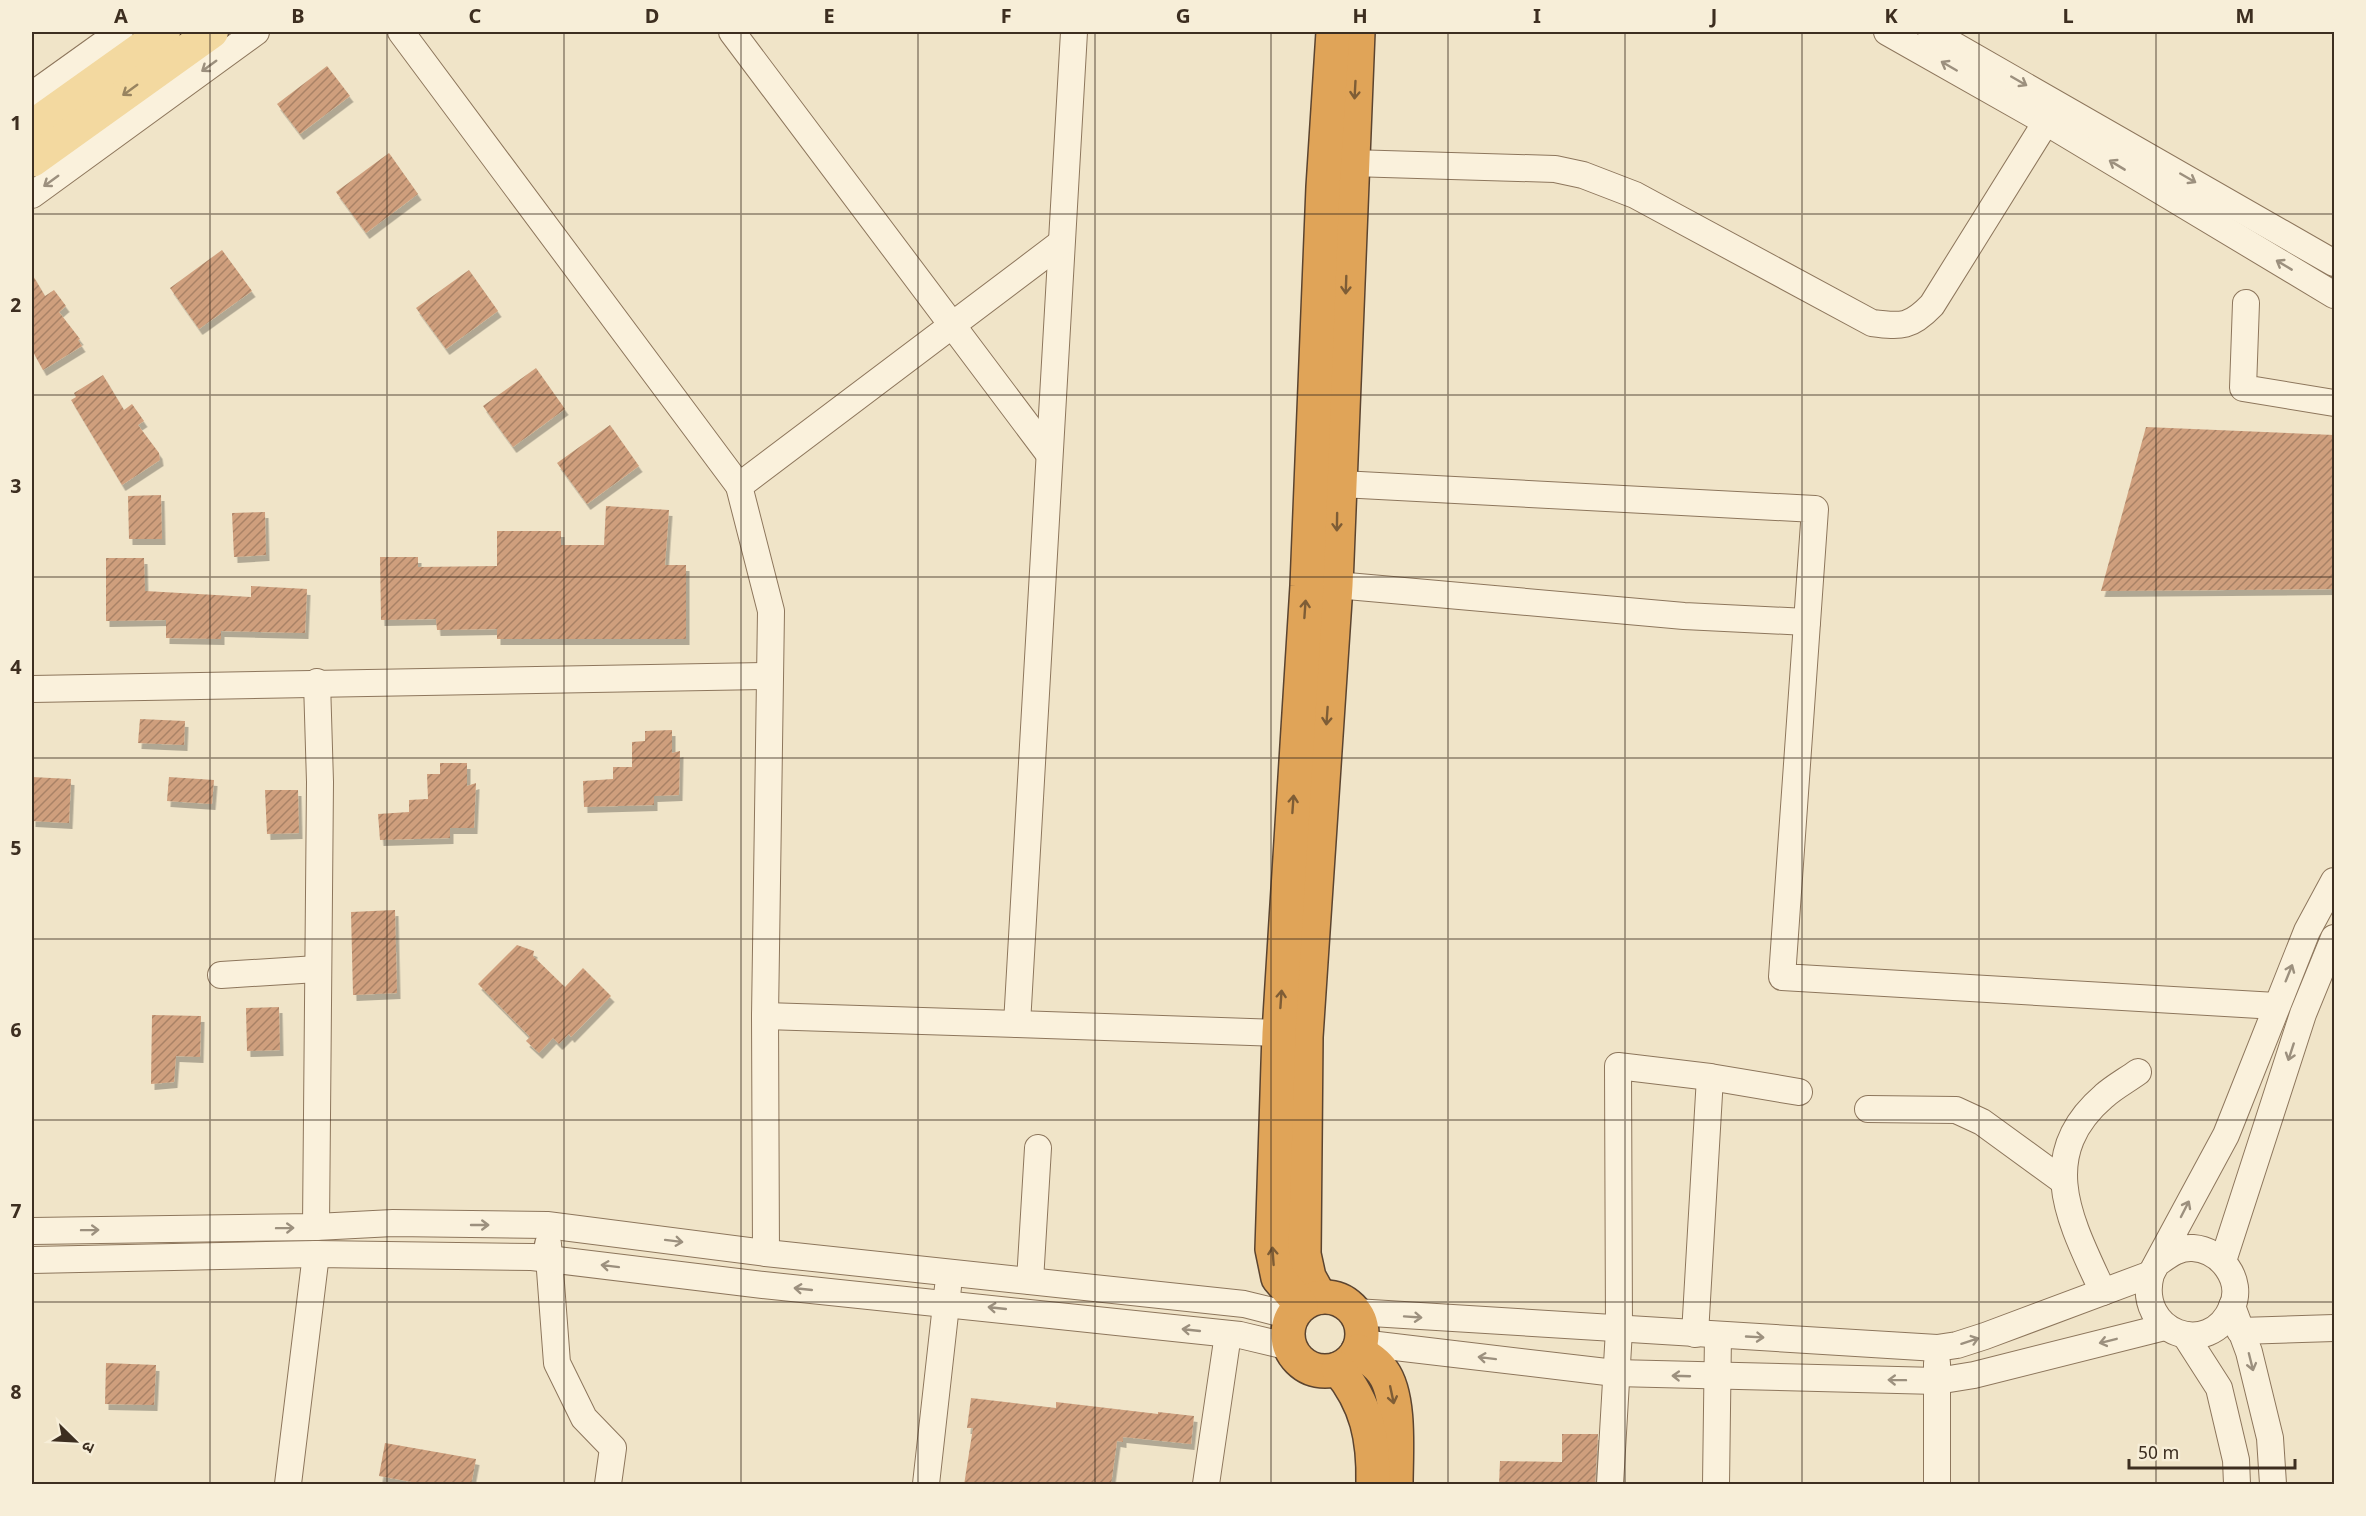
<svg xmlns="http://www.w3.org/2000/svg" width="2366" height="1516" viewBox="0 0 2366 1516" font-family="Georgia,'Noto Sans Devanagari',serif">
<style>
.building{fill:url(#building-hatch);filter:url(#shadow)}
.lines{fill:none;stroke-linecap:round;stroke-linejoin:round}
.minor-casing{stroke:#8d765c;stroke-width:28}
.major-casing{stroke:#5b4430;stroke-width:34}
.highway-casing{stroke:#5b4430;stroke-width:36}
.minor{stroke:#faf1dc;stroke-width:26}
.major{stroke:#f3d9a0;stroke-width:32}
.highway{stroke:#e0a458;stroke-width:33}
.oneway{stroke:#9c907e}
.oneway2{stroke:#988460}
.oneway3{stroke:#7e5d36}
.grid{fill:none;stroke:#3d2e20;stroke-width:1.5;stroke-opacity:0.55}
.neatline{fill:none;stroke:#3d2e20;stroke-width:2}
.grid-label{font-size:20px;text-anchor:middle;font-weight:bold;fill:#3d2e20}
</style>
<defs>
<pattern id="building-hatch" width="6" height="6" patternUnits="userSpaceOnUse" patternTransform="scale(1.5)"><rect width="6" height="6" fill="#cf9f7d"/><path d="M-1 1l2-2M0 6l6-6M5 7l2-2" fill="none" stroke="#a98266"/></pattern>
<filter id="shadow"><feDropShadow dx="3.5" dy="6" stdDeviation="0" flood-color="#0004"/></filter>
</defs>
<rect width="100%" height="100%" fill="#f0e4c8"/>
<g class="building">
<path d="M327 66 350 96 300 134 277 104Z"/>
<path d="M389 153 418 194 366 233 336 192Z"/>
<path d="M222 250 252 291 199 329 170 288Z"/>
<path d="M469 270 498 311 446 349 416 308Z"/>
<path d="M32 274 45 296 54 290 66 306 59 312 80 339 78 340 82 346 43 370 32 350Z"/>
<path d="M536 368 565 409 513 447 483 406Z"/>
<path d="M103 375 124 410 132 404 144 421 138 425 159 453 160 460 122 485 71 400 76 397 74 393Z"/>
<path d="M610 425 639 466 587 504 557 463Z"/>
<path d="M2146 427 2334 435V589L2101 591Z"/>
<path d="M161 495 162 539H129L128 496Z"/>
<path d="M606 506 669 510 665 565H686V639H497V629L437 630 436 619 381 620 380 557H418V567L497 566V531H561V545H604Z"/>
<path d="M265 512 266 555 234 557 232 513Z"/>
<path d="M106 558H144L145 591 251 597V586L307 589 305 633 221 631V639L166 638V620L106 621Z"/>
<path d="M140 719 185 721 184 745 138 743Z"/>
<path d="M672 730V753L680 751 679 795 654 796V805L584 807 583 781 613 779V767H632V742L645 741V731Z"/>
<path d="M440 763H467V786L476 783 474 828H450V838L380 840 378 814 409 812V800L428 799 427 774H440Z"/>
<path d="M32 777 71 779 69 823 32 821Z"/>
<path d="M169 777 214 780 212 804 167 801Z"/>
<path d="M265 790H298L299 833 267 834Z"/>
<path d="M395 910 397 993 353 995 351 912Z"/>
<path d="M517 945 534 951 533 956 565 987 583 968 611 996 571 1037 569 1034 559 1044 553 1038 539 1053 526 1041 530 1037 478 984Z"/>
<path d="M279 1007 280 1050 247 1051 246 1008Z"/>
<path d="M152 1015 201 1016 200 1057 176 1056 174 1082 151 1084Z"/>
<path d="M106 1363 156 1365 154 1405 105 1404Z"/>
<path d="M971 1398 1056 1408V1402L1158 1414V1412L1194 1416 1191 1444 1123 1437V1442L1117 1441 1111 1485H964L973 1428H967Z"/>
<path d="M1562 1434H1598L1595 1485H1499L1500 1461 1562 1462Z"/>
<path d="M385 1443 476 1459 471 1485H428L379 1476Z"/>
</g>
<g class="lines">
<g class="minor-casing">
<g id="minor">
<path d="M401 32 739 486"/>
<path d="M732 32 1049 454"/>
<path d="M1074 32 1017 1024 1279 1033"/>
<path d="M1887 32 2046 122 2334 295"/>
<path d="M1931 32 2334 263"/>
<path d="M32 95 120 32"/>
<path d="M1351 163 1555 169 1583 175 1635 195 1872 323C1902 327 1911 327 1932 305L2046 122"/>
<path d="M32 195 256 32"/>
<path d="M2246 303 2243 388 2334 403"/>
<path d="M1322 483 1815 509 1782 977 2276 1006"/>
<path d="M1336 585 1684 616 1807 622"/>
<path d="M32 689 770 676"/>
<path d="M221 975 317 969"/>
<path d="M765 1016 1017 1024"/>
<path d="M1868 1109 1956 1110 1982 1122 2063 1181"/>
<path d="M316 1227 320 782 317 682"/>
<path d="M32 1231 316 1227 393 1223 547 1225 766 1253 1244 1304 1292 1316"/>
<path d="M548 1244 557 1363 584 1418 613 1448 608 1484"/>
<path d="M766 1253 765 1016 771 611 739 486 1061 243"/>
<path d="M32 1260 316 1254 532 1257 763 1285 1240 1335 1290 1347"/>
<path d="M2223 1261 2303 1014 2334 938"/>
<path d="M2159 1262C2170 1254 2180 1247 2193 1248 2221 1250 2244 1280 2232 1307 2210 1360 2135 1333 2151 1274L2226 1135 2307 931 2334 881"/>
<path d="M1030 1281 1038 1148"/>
<path d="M2103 1292C2072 1224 2033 1157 2104 1096 2114 1087 2127 1080 2138 1072"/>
<path d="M2232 1306 2249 1352 2270 1438 2273 1484"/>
<path d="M1355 1312 1937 1348 1957 1345 1985 1336 2151 1274"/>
<path d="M2240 1331 2334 1328"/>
<path d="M1695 1334 1710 1077"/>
<path d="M2185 1335 2219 1388 2236 1460 2237 1484"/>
<path d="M1361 1343 1615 1373 1937 1381 1974 1375 2165 1327"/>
<path d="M288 1484 316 1254"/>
<path d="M926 1484 948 1287"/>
<path d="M1206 1484 1228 1334"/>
<path d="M1610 1484 1619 1330 1618 1066 1710 1077 1799 1092"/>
<path d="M1716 1484 1718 1335"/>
<path d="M1937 1484V1363"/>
</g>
</g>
<g class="major-casing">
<g id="major">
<path d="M32 126 164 32"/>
<path d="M32 161 212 32"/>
</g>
</g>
<g class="highway-casing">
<g id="highway">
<path d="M1320 1297 1309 1277 1304 1254 1306 1037 1336 585 1358 32"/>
<circle cx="1325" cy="1334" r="37"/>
<path d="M1301 1305 1278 1278 1272 1249 1279 1033 1307 586 1323 187 1333 32"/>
<path d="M1358 1351C1367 1357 1377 1363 1383 1372 1401 1397 1396 1454 1396 1484"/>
<path d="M1338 1369C1367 1404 1374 1439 1373 1484"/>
</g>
</g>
<use href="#minor" class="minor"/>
<use href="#major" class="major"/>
<use href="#highway" class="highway"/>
</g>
<defs><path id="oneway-shaft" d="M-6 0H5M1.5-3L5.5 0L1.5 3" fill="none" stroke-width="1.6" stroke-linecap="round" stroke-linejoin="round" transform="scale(1.5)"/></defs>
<g class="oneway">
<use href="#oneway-shaft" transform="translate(209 66) rotate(144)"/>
<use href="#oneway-shaft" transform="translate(1949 66) rotate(-150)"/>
<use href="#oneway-shaft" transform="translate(2019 81) rotate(30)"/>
<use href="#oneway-shaft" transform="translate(2117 165) rotate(-149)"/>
<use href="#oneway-shaft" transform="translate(2188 178) rotate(30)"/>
<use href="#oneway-shaft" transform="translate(51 181) rotate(144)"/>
<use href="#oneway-shaft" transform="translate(2284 265) rotate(-149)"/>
<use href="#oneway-shaft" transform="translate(2289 973) rotate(-68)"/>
<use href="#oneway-shaft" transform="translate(2291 1052) rotate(108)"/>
<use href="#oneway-shaft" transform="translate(2185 1209) rotate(-63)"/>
<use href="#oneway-shaft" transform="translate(480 1225)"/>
<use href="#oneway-shaft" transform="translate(285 1228) rotate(-1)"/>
<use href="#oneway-shaft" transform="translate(90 1230) rotate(-1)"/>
<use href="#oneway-shaft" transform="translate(674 1241) rotate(7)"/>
<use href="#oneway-shaft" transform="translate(610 1266) rotate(-173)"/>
<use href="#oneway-shaft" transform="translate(803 1289) rotate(-174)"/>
<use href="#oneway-shaft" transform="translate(997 1308) rotate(-174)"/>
<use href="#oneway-shaft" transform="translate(1413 1317) rotate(4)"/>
<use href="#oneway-shaft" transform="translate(1191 1330) rotate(-174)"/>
<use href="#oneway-shaft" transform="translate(1755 1337) rotate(3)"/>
<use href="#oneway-shaft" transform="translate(1970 1341) rotate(-18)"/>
<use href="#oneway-shaft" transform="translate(2108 1341) rotate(166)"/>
<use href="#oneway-shaft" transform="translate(1487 1358) rotate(-173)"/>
<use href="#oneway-shaft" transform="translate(2251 1362) rotate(76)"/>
<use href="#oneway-shaft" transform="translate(1681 1376) rotate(-178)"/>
<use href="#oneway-shaft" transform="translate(1897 1380) rotate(-179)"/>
</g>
<use class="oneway2" href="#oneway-shaft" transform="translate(130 90) rotate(144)"/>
<g class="oneway3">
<use href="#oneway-shaft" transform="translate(1355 90) rotate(93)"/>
<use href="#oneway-shaft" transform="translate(1346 285) rotate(92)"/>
<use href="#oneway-shaft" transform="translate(1337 522) rotate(91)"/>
<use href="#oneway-shaft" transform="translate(1305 609) rotate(-86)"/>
<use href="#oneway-shaft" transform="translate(1327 716) rotate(94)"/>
<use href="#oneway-shaft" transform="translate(1293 804) rotate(-86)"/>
<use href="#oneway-shaft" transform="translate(1281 999) rotate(-86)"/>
<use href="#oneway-shaft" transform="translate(1273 1256) rotate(-94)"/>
<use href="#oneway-shaft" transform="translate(1392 1395) rotate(78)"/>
</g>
<path class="grid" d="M210 32V1484M387 32V1484M564 32V1484M741 32V1484M918 32V1484M1095 32V1484M1271 32V1484M1448 32V1484M1625 32V1484M1802 32V1484M1979 32V1484M2156 32V1484M32 214H2334M32 395H2334M32 577H2334M32 758H2334M32 939H2334M32 1120H2334M32 1302H2334"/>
<rect width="2366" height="1516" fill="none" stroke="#f7eed8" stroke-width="66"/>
<g transform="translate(75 1441) rotate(114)" stroke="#f7eed8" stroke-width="4.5" paint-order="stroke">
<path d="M0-4.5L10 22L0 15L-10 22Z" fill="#3d2e20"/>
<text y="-9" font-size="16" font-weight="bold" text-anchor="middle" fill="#3d2e20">उ</text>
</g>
<path d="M2129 1459v9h166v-9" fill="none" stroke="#3d2e20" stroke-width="3"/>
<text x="2138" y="1459" font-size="18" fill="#3d2e20" stroke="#f7eed8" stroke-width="4.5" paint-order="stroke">50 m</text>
<rect x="33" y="33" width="2300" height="1450" class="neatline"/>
<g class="grid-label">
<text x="121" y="23">A</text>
<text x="298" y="23">B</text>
<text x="475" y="23">C</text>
<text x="652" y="23">D</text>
<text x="829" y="23">E</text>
<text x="1006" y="23">F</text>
<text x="1183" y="23">G</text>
<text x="1360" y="23">H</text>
<text x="1537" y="23">I</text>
<text x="1714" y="23">J</text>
<text x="1891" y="23">K</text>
<text x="2068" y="23">L</text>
<text x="2245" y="23">M</text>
<text x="16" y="130">1</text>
<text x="16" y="312">2</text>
<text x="16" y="493">3</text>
<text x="16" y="674">4</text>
<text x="16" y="855">5</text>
<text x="16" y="1037">6</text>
<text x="16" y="1218">7</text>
<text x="16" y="1399">8</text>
</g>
</svg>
